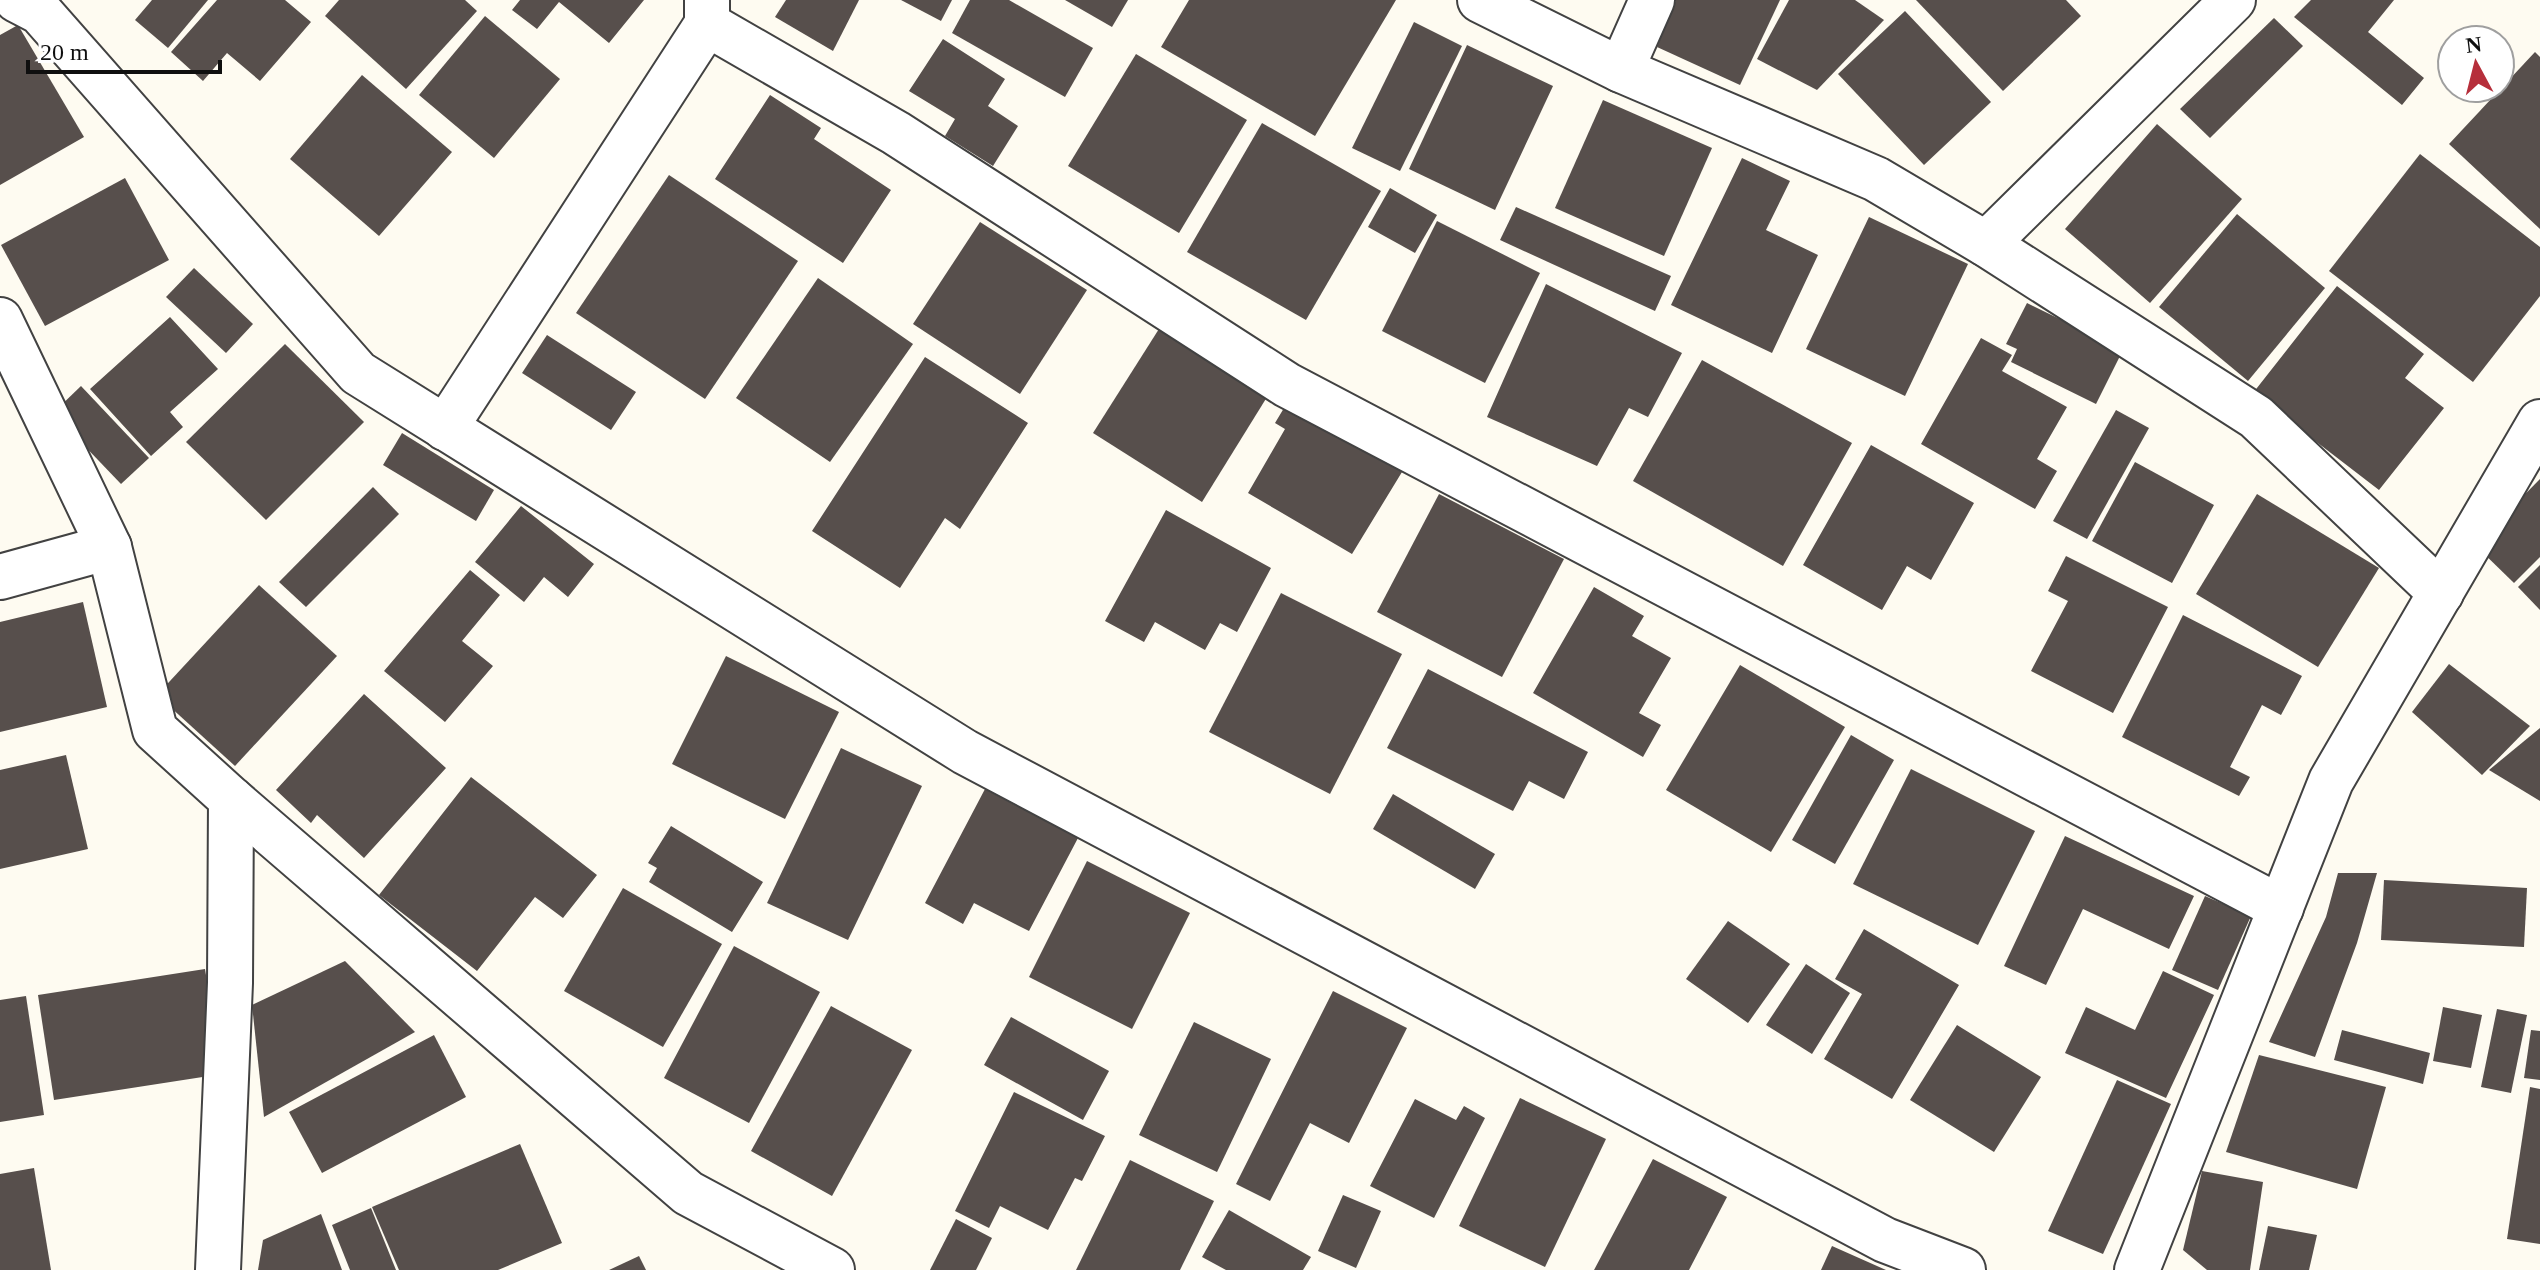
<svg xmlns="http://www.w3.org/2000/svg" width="2540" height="1270" viewBox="0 0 2540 1270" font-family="'Times New Roman',serif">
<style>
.building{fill:#574f4c}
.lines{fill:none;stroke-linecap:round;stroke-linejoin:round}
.street-casing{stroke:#424242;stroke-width:48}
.street{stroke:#fff;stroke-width:44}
</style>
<rect width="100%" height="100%" fill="#fefbf1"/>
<g class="building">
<path d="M152 0H208L168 48 135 20Z"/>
<path d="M217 0H285L311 22 260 81 227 53 203 81 171 52Z"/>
<path d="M339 0H465L477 11 406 89 325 16Z"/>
<path d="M520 0H644L609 43 559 2 537 29 512 10Z"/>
<path d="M786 0H859L833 51 775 17Z"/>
<path d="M901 0H952L941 21Z"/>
<path d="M970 0H1009L1093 48 1065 97 952 33Z"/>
<path d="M1065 0H1128L1112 27Z"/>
<path d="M1189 0H1396L1315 136 1161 47Z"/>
<path d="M1676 0H1780L1740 85 1657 47Z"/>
<path d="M1789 0H1855L1884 20 1817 90 1757 59Z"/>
<path d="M1916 0H2066L2081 16 2003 91Z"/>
<path d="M2311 0H2394L2368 32 2424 78 2402 105 2294 17Z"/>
<path d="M1905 11 1991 102 1924 165 1838 74Z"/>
<path d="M485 16 560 79 494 158 419 95Z"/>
<path d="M2274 18 2303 46 2210 138 2180 109Z"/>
<path d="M1414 22 1462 46 1400 171 1352 148Z"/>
<path d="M18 25 84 137 0 185V35Z"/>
<path d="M943 39 1005 79 988 106 1018 126 993 166 945 136 955 119 909 91Z"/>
<path d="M1467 45 1553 86 1495 210 1409 169Z"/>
<path d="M2535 52 2540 57V229L2449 144Z"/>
<path d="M1136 54 1247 120 1179 233 1068 166Z"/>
<path d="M362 75 452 152 379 236 290 159Z"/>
<path d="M770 95 821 128 814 139 891 190 843 263 715 179Z"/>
<path d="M1603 100 1712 148 1664 256 1555 208Z"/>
<path d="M1262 123 1381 191 1306 320 1187 252Z"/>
<path d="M2157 124 2242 199 2150 303 2065 229Z"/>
<path d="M2420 154 2540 247V296L2473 382 2329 271Z"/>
<path d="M1742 158 1790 181 1766 230 1818 255 1772 353 1671 305Z"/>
<path d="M669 175 798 261 705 399 576 313Z"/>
<path d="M125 178 169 260 45 326 1 245Z"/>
<path d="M1390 188 1437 215 1415 253 1368 227Z"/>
<path d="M1516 207 1671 276 1655 311 1500 240Z"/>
<path d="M2237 214 2325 288 2248 381 2159 307Z"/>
<path d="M1869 217 1968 264 1905 396 1806 349Z"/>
<path d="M1437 221 1540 273 1485 383 1382 331Z"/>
<path d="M980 222 1087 290 1020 394 913 324Z"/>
<path d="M194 268 253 324 226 353 166 297Z"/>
<path d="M818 278 913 344 830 462 736 398Z"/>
<path d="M1546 284 1682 353 1648 417 1629 408 1597 466 1487 417Z"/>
<path d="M2337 286 2424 354 2405 378 2444 408 2379 490 2253 393Z"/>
<path d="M2027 303 2123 350 2096 404 2011 362 2017 349 2006 344Z"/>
<path d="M170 317 218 369 170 412 183 427 151 456 90 389Z"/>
<path d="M1164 321 1272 389 1202 502 1093 433Z"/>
<path d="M547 335 636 392 611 430 522 373Z"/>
<path d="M1981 338 2012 355 2002 371 2067 407 2037 459 2057 471 2035 509 1921 444Z"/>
<path d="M285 344 364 422 266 520 186 442Z"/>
<path d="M925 357 1028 423 960 529 945 518 900 588 812 531Z"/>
<path d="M1702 360 1852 443 1783 566 1633 481Z"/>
<path d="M81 386 149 458 121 484 53 413Z"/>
<path d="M1287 403 1402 472 1352 554 1248 493 1285 429 1275 423Z"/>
<path d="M2116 410 2149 428 2087 539 2053 521Z"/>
<path d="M402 433 494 490 476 521 383 465Z"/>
<path d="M1871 445 1974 503 1931 580 1907 566 1882 610 1803 565Z"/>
<path d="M2135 462 2214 505 2172 583 2092 541Z"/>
<path d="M2540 479V557L2514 583 2475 545Z"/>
<path d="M373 487 399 514 306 607 279 582Z"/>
<path d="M1439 494 1564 559 1502 677 1377 612Z"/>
<path d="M2257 494 2379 568 2318 667 2196 594Z"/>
<path d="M521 506 594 564 568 597 544 577 524 602 475 562Z"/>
<path d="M1166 510 1271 568 1237 632 1220 623 1205 650 1155 622 1144 642 1105 621Z"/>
<path d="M2066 556 2168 607 2113 713 2031 671 2068 601 2048 591Z"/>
<path d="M2540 565V610L2518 587Z"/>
<path d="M470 570 500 595 462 641 493 666 445 722 384 671Z"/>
<path d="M259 585 337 656 235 766 157 695Z"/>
<path d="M1594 587 1644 616 1632 636 1671 658 1639 713 1661 725 1643 757 1533 693Z"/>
<path d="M1281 593 1402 654 1330 794 1209 732Z"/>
<path d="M83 602 107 707 0 732V622Z"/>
<path d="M2183 615 2302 676 2281 715 2262 705 2230 767 2250 777 2239 796 2122 737Z"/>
<path d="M726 656 839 712 785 819 672 764Z"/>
<path d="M2449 664 2530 726 2482 775 2412 712Z"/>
<path d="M1740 665 1845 727 1771 852 1666 790Z"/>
<path d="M1428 669 1588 752 1564 799 1529 781 1513 811 1387 748Z"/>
<path d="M364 694 446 768 364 858 317 815 311 823 276 790Z"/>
<path d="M2540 728V801L2489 770Z"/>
<path d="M1851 735 1894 760 1835 864 1792 840Z"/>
<path d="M841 748 922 786 848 940 767 903Z"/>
<path d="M66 755 88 849 0 869V770Z"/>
<path d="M1911 769 2035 831 1978 945 1853 884Z"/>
<path d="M471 777 597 875 563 918 535 897 477 971 379 895Z"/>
<path d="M985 789 1078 838 1029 931 974 903 963 924 925 903Z"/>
<path d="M1393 794 1495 854 1475 889 1373 829Z"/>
<path d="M671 826 763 882 732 932 649 882 657 868 648 863Z"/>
<path d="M2065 836 2194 896 2169 949 2083 909 2046 985 2004 966Z"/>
<path d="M1087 861 1190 913 1132 1029 1029 977Z"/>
<path d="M2338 873H2377L2357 943 2315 1057 2269 1042 2326 917Z"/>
<path d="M2384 880 2527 888 2524 947 2381 940Z"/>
<path d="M623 888 722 944 663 1047 564 991Z"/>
<path d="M2205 896 2251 916 2218 990 2172 970Z"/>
<path d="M1728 921 1790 964 1748 1023 1686 979Z"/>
<path d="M1864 929 1959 985 1892 1099 1824 1059 1862 994 1835 979Z"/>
<path d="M734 946 820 992 749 1123 664 1078Z"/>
<path d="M345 961 415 1032 264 1117 252 1005Z"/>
<path d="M1806 964 1850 993 1812 1054 1766 1025Z"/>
<path d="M205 969 222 1074 54 1100 38 995Z"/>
<path d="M2163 971 2214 995 2166 1098 2065 1053 2086 1007 2135 1030Z"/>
<path d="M1333 991 1407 1028 1349 1143 1310 1123 1270 1201 1236 1184Z"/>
<path d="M26 996 44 1115 0 1122V1000Z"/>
<path d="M831 1006 912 1050 832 1196 751 1151Z"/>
<path d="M2443 1007 2482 1015 2471 1068 2433 1061Z"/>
<path d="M2497 1009 2527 1015 2511 1093 2481 1087Z"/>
<path d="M1011 1017 1109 1071 1083 1120 984 1065Z"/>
<path d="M1194 1022 1271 1059 1217 1172 1139 1135Z"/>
<path d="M1957 1025 2041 1077 1994 1152 1910 1100Z"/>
<path d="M2342 1030 2430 1053 2423 1084 2334 1060Z"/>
<path d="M2531 1030 2540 1031V1080L2524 1078Z"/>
<path d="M434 1035 466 1097 322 1173 289 1112Z"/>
<path d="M2259 1055 2386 1087 2357 1189 2226 1152Z"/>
<path d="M2117 1080 2171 1104 2103 1254 2048 1231Z"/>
<path d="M2530 1087 2540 1089V1244L2507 1239Z"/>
<path d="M1014 1092 1105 1136 1082 1181 1075 1178 1048 1230 1000 1206 989 1228 955 1211Z"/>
<path d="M1520 1098 1606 1139 1545 1267 1459 1226Z"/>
<path d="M1415 1099 1456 1120 1464 1106 1485 1118 1434 1218 1370 1186Z"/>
<path d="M520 1144 562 1243 498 1270H399L372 1207Z"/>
<path d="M1653 1159 1727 1197 1689 1270H1594Z"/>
<path d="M1130 1160 1214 1201 1180 1270H1076Z"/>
<path d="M34 1168 51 1270H0V1174Z"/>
<path d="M2202 1171 2263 1182 2250 1270H2207L2183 1250Z"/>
<path d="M1343 1195 1381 1211 1356 1268 1318 1251Z"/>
<path d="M371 1208 396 1270H350L332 1225Z"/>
<path d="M1229 1210 1311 1257 1303 1270H1226L1202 1257Z"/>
<path d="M321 1214 342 1270H258L263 1240Z"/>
<path d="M956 1219 992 1238 976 1270H930Z"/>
<path d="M2268 1226 2317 1235 2309 1270H2259Z"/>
<path d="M1832 1246 1886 1270H1821Z"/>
<path d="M639 1256 646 1270H609Z"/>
</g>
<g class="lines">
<g class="street-casing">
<g id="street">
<path d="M17 0 40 12 358 373 965 752 1885 1240 1963 1270"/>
<path d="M1480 0 1621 70 1876 179 1986 244 2256 417 2441 593"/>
<path d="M707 24 896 133 1287 385 2281 908"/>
<path d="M1621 70 1652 0"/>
<path d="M1986 244 2233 0"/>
<path d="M0 320 109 547 155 730 231 799 230 983 218 1270"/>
<path d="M445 428 707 24V0"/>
<path d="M0 577 109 547"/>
<path d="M231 799 688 1193 832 1270"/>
<path d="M2137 1270 2331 781 2540 422"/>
</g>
</g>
<use href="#street" class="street"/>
</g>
<g transform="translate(2476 64) rotate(353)"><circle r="38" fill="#ffffff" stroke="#9f9f9f" stroke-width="2"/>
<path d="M0-6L14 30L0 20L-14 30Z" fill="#b62f3b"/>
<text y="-12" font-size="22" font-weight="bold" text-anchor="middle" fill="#0f0f0f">N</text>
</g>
<path d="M28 60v12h192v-12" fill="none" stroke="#0f0f0f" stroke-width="4"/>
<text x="40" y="60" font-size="24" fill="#0f0f0f" stroke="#ffffff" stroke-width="6" paint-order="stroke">20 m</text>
</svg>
